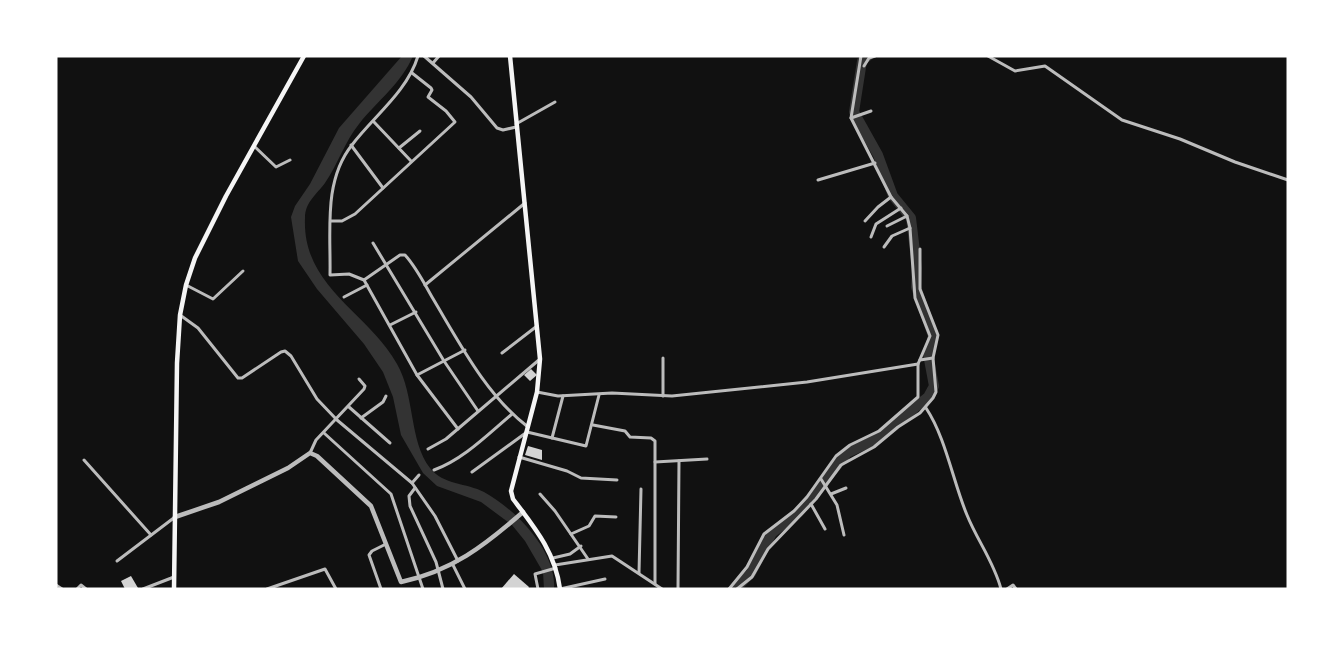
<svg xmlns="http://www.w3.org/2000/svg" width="1344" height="645" viewBox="0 0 1344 645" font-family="Poppins,sans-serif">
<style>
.water{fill:#333}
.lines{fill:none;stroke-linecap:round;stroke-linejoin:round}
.river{stroke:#333;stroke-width:10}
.building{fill:#d3d3d3}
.minor{stroke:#bcbcbc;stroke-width:3}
.tertiary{stroke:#bcbcbc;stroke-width:4.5}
.secondary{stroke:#f5f5f5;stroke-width:4.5}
</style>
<rect width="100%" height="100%" fill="#111"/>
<path class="water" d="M402 56H413C401 84 378 100 359 124 345 141 338 164 325 183 317 194 305 202 305 218 302 287 368 312 397 364 415 395 409 441 430 468 443 485 467 483 484 492 515 509 557 551 554 589H544L543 572 525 541 512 525 481 502 437 486 423 473 401 435 393 397 383 372 364 344 317 289 298 261 291 217 295 206 310 184 339 128Z"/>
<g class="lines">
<path class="river" d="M735 589 751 573 772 533 799 512 847 453 875 440 928 397 934 386 928 354 933 336 916 287 917 268 911 218 893 196 878 155 854 112 862 61 868 56"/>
</g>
<g class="building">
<path d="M531 369 537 375 530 381 524 375Z"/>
<path d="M528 446 542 450V460L525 455Z"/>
<path d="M514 574 529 587 528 589H501Z"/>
<path d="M131 576 138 588 125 589 121 581Z"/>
</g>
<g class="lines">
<g class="minor">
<path d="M418 56C407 92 374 116 352 145 323 181 331 232 330 275L349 274 364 280 417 375 458 429"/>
<path d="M424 56 471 97 497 128 503 130 516 127"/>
<path d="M988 56 1015 71 1045 66 1122 120 1180 139 1235 162 1288 180"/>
<path d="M433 63 439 56"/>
<path d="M864 66 869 58 875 56"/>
<path d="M851 118 871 111"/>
<path d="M374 122 411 161"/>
<path d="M516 124 555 102"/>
<path d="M351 145 383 188"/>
<path d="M254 146 276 167 290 160"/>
<path d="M399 148 420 131"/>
<path d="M818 180 875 163"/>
<path d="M331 221H342L355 214 455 122 446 111 428 97 432 90 431 88 412 73"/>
<path d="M865 221 878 207 891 197"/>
<path d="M887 226 907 216"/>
<path d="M871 237 876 224 901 208"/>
<path d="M373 243 444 361 478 411"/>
<path d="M884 247 892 236 910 228"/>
<path d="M364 280 400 255H405C416 267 424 283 432 297 459 342 486 395 528 427"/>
<path d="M186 285 213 299 243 271"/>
<path d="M425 285 525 203"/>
<path d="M344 297 367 285"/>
<path d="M180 315 198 328 238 378H242L281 352 285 351 291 356 317 399 337 420 412 483 435 516 458 561"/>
<path d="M390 325 416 312"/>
<path d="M502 353 537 326"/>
<path d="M920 360 933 358"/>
<path d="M417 375 465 350"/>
<path d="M537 392 558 396 612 393 672 396 807 382 918 364"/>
<path d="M663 396V358"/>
<path d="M349 407 390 443"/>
<path d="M926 408C946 438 953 482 967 515 977 540 994 562 1001 589"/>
<path d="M361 418 383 402 386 396"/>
<path d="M593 425 625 431 630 437 651 438 655 441V584"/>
<path d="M324 433 391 494 423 589"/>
<path d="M552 438 563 396"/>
<path d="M428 449 446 439 540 359"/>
<path d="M310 453 316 440 364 389 365 386 359 379"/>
<path d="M519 457 567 471 581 478 617 480"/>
<path d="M84 460 151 535"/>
<path d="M655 462 707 459"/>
<path d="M434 470C464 459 488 434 512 414"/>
<path d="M472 472 527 432 586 446 599 395"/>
<path d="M821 479 837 505 844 535"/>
<path d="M412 483 419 475"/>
<path d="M415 488 409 496 410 506 436 562 443 589"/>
<path d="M540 494 555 511 588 559"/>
<path d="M831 494 846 488"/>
<path d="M811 504 825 529"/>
<path d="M571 534 589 526 595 516 616 517"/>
<path d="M553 558 570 554 581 546"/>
<path d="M117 561 175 517"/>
<path d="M453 565 465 589"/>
<path d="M555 565 612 556 662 589"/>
<path d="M639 573 641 489"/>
<path d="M56 585 62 589"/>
<path d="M77 589 81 585 86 589"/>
<path d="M143 589 174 577"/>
<path d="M267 589 325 569 336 589"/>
<path d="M381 589 369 555 372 551 386 544"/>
<path d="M538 589 535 574 556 568"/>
<path d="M560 589 605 579"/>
<path d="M678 589 679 461"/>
<path d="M729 589 747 567 764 534 794 511 807 497 836 456 850 445 879 431 918 397V364L930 336 915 298 910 228 907 216 891 197 851 118 861 56"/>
<path d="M737 589 752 577 768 549 816 499 841 465 874 447 898 427 920 413 933 398 936 392 933 358 938 335 920 289V249"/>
<path d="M1007 589 1013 585 1016 589"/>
</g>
<path class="tertiary" d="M175 517 219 502 288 468 310 453 317 456 371 506 401 582C452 571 484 546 523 512"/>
<g class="secondary">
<path d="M510 56 540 359 537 392 511 491 513 499C535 528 555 552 560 589"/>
<path d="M174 589 177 363 180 315 186 285 195 258 226 196 304 56"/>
</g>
</g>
<rect width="1344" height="645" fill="none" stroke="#ffffff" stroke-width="115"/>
</svg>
